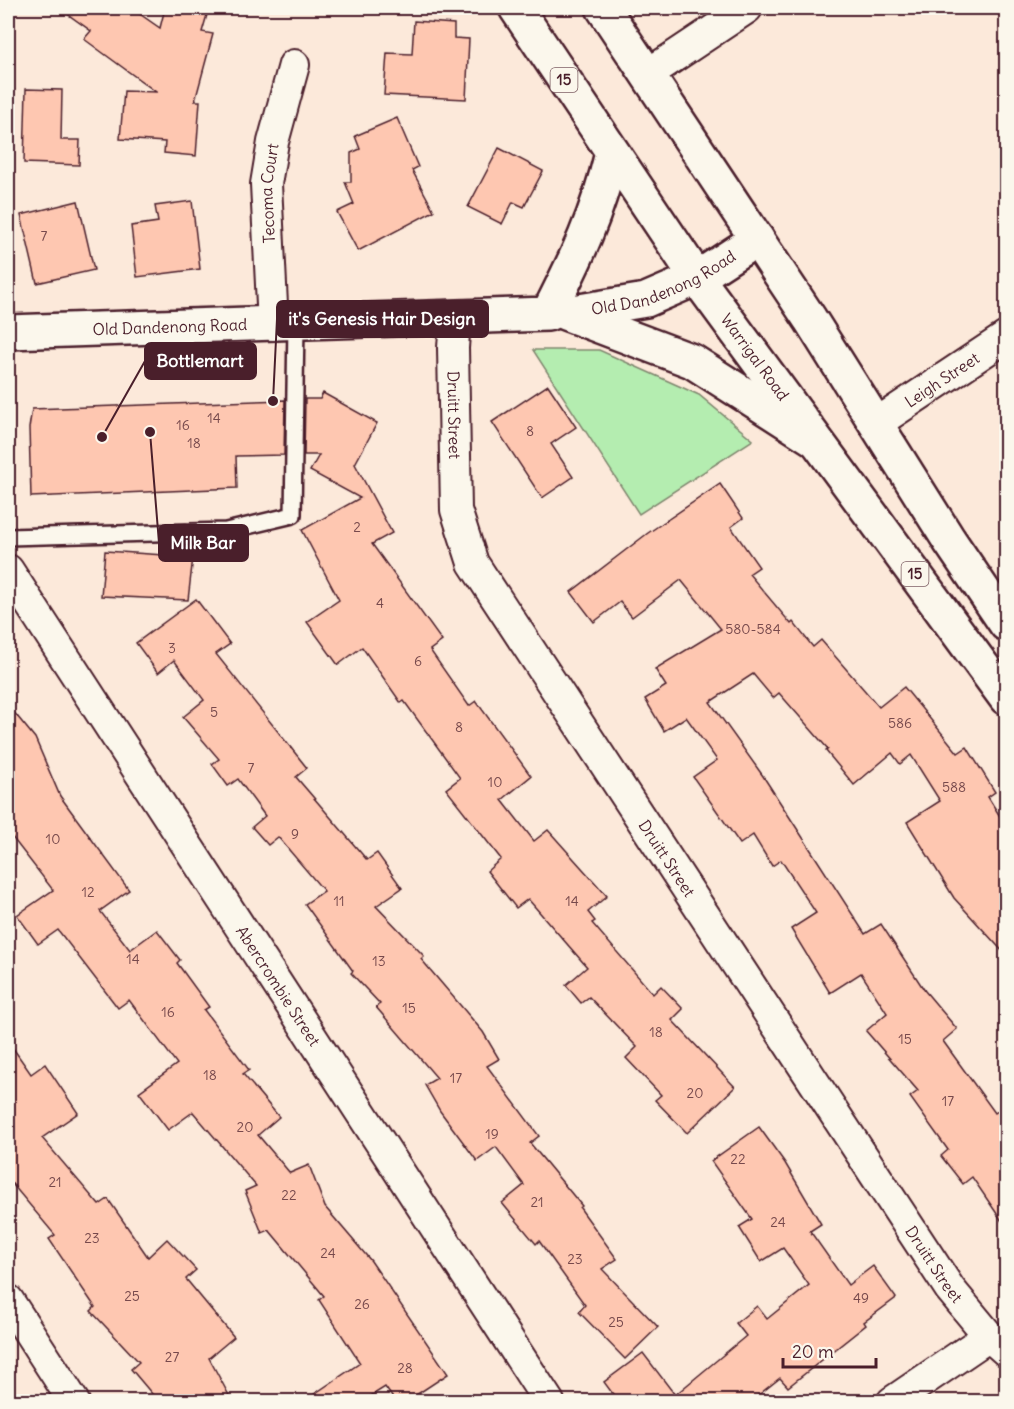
<svg xmlns="http://www.w3.org/2000/svg" width="1014" height="1409" viewBox="0 0 1014 1409" font-family="Delius,sans-serif">
<style>
.green{fill:#b4edb0;stroke:#7f866e;stroke-width:1.5}
.building{fill:#fec7b1;stroke:#4a1f2b;stroke-width:1.5}
.lines{fill:none;stroke-linecap:round;stroke-linejoin:round}
.service-casing{stroke:#4a1f2b;stroke-width:20}
.minor-casing{stroke:#4a1f2b;stroke-width:34}
.secondary-casing{stroke:#4a1f2b;stroke-width:38}
.trunk-casing{stroke:#4a1f2b;stroke-width:38}
.service{stroke:#fbf7ec;stroke-width:15}
.minor{stroke:#fbf7ec;stroke-width:30}
.secondary{stroke:#fbf7ec;stroke-width:33}
.trunk{stroke:#fbf7ec;stroke-width:33}
.labels{text-anchor:middle;stroke-width:5;stroke-linejoin:round;paint-order:stroke}
.number-label{font-size:14px;fill:#77494c}
.shield{fill:#fbf7ec;stroke:#7f6065;stroke-width:1.5}
.shield-label{font-size:15px;font-weight:bold;fill:#4a1f2b}
.street-label{font-size:16px;fill:#4a1f2b;stroke:#fbf7ec}
.leader{fill:none;stroke:#4a1f2b;stroke-width:2}
.callout-dot{fill:#4a1f2b;stroke:#fbf7ec;stroke-width:2}
.callout{fill:#4a1f2b;stroke:#4a1f2b;stroke-width:2}
.callout-label{font-size:18px;text-anchor:middle;font-weight:bold;fill:#fff}
</style>
<rect width="100%" height="100%" fill="#fce9da"/>
<filter id="ink" filterUnits="userSpaceOnUse"><feTurbulence type="fractalNoise" baseFrequency=".0167" numOctaves="2"/><feDisplacementMap in="SourceGraphic" scale="12" xChannelSelector="R" yChannelSelector="G"/><feConvolveMatrix kernelMatrix="1 2 1 2 8 2 1 2 1" color-interpolation-filters="sRGB"/></filter>
<g filter="url(#ink)">
<path class="green" d="M533 350H599L699 395 753 440 639 514Z"/>
<g class="building">
<path d="M59 8H131L160 28 165 8H209L202 32 213 34 195 101H200L196 156 164 153 165 142 120 139 124 91 156 92 84 39 91 31Z"/>
<path d="M414 21 454 24V38L469 39 466 99 384 95 387 53 412 54Z"/>
<path d="M26 89 62 90 61 140H80L79 165 24 163Z"/>
<path d="M397 118 418 167 412 170 434 211 358 251 337 212 354 204 345 182H351V153L360 149 355 136Z"/>
<path d="M499 148 543 171 524 207 513 202 502 224 468 207Z"/>
<path d="M78 201 94 270 37 283 21 215Z"/>
<path d="M192 201 200 269 137 277 131 226 158 222 155 206Z"/>
<path d="M548 385 576 427 551 444 573 477 542 498 492 422Z"/>
<path d="M323 393 377 423 355 464 392 533 372 544 442 641 430 650 469 706 476 701 531 776 502 800 534 841 548 830 607 896 588 912 595 921 592 923 653 994 661 986 683 1009 672 1020 735 1087 687 1133 655 1100 661 1095 626 1058 637 1047 589 997 581 1003 566 985 587 967 528 899 516 908 487 871 501 859 446 789 460 778 404 701 401 703 362 647 338 665 307 622 339 600 302 530 360 498 310 471 319 455H304L305 399H320Z"/>
<path d="M285 400 284 455 236 456 237 488 31 497 29 428 32 409Z"/>
<path d="M720 484 743 518 731 527 759 567 749 574 791 624 793 622 813 647 821 640 879 707 904 687 958 753 967 747 995 792 988 797 1006 826V955L954 898 907 822 940 801 911 755 900 764 892 753 854 785 826 751 828 749 779 693 773 698 753 674 710 702 763 776 865 934 881 924 925 991 957 1029 943 1041 995 1113 1006 1105V1227L972 1177 963 1184 941 1156 948 1150 910 1097 918 1091 866 1031 887 1013 861 973 830 993 791 929 816 913 781 860 772 866 753 835 740 844 693 777 717 760 686 717 664 731 645 699 666 686 655 669 721 629 681 580 632 617 620 602 594 622 571 592 648 533Z"/>
<path d="M105 551 193 557 188 600 101 596Z"/>
<path d="M196 599 230 644 216 654 307 768 296 777 367 860 377 853 402 888 376 906 424 956 421 959 483 1032 499 1059 487 1066 539 1136 530 1143 582 1206 580 1208 617 1259 602 1269 658 1327 625 1359 579 1312 585 1305 539 1241 536 1244 502 1203 524 1185 496 1147 477 1161 440 1111 425 1085 437 1078 376 1007 380 1004 351 973 353 971 305 904 324 891 278 837 268 845 252 827 265 816 238 779 228 786 212 764 219 759 183 717 204 700 174 660 158 673 136 643Z"/>
<path d="M8 705 35 738 60 796 129 890 100 911 130 950 157 930 180 960 177 963 209 1007 204 1010 249 1070 243 1074 279 1117 258 1135 290 1173 309 1165 325 1207 371 1261 448 1374 407 1401H395L385 1387 363 1401H304L360 1363 319 1300 324 1296 269 1230 262 1233 245 1191 256 1186 193 1112 168 1130 139 1092 177 1064 129 1000 118 1008 58 930 38 944 17 915 53 890 8 832Z"/>
<path d="M8 1041 31 1074 45 1064 78 1113 42 1138 99 1205 108 1199 148 1257 167 1239 196 1270 186 1279 234 1337 209 1358 232 1401H158L131 1369 139 1362 91 1311 95 1307 49 1239 55 1235 8 1179Z"/>
<path d="M759 1127 785 1163 821 1224 810 1231 848 1285 873 1266 896 1298 864 1322 866 1325 788 1387 780 1378 751 1401H618L604 1382 643 1353 675 1395 746 1336 736 1323 757 1306 767 1319 809 1285 783 1248 761 1262 739 1227 752 1219 711 1161Z"/>
</g>
<g class="lines">
<g class="service-casing">
<path id="service" d="M8 537 226 531 293 515 296 324"/>
</g>
<g class="minor-casing">
<g id="minor">
<path d="M648 74 747 8"/>
<path id="s1" d="M455 319 453 348 456 510 473 563 950 1289 989 1336 1006 1351"/>
<path id="s2" d="M273 325 266 184 273 142 294 65"/>
<path id="s3" d="M877 423 1006 337"/>
<path id="s4" d="M8 570 549 1402"/>
<path d="M8 1300 74 1402"/>
<path d="M892 1402 989 1336"/>
</g>
</g>
<g class="secondary-casing">
<g id="secondary">
<path d="M565 313 692 361 814 439"/>
<path id="s5" d="M567 313 646 300 697 278 757 239"/>
<path id="s6" d="M8 332 548 314C577 257 597 216 612 153"/>
</g>
</g>
<g class="trunk-casing">
<g id="trunk">
<path id="s7" d="M516 8 697 278 1006 698"/>
<path d="M603 8 810 319 949 540 1006 624"/>
</g>
</g>
<use href="#service" class="service"/>
<use href="#minor" class="minor"/>
<use href="#secondary" class="secondary"/>
<use href="#trunk" class="trunk"/>
</g>
</g>
<g class="labels">
<g class="number-label">
<text x="44" y="241">7</text>
<text x="214" y="423">14</text>
<text x="183" y="430">16</text>
<text x="530" y="436">8</text>
<text x="194" y="448">18</text>
<text x="357" y="532">2</text>
<text x="380" y="608">4</text>
<text x="753" y="634">580-584</text>
<text x="172" y="653">3</text>
<text x="418" y="666">6</text>
<text x="214" y="717">5</text>
<text x="900" y="728">586</text>
<text x="459" y="732">8</text>
<text x="251" y="773">7</text>
<text x="495" y="787">10</text>
<text x="954" y="792">588</text>
<text x="295" y="839">9</text>
<text x="53" y="844">10</text>
<text x="88" y="897">12</text>
<text x="339" y="906">11</text>
<text x="572" y="906">14</text>
<text x="133" y="964">14</text>
<text x="379" y="966">13</text>
<text x="409" y="1013">15</text>
<text x="168" y="1017">16</text>
<text x="656" y="1037">18</text>
<text x="905" y="1044">15</text>
<text x="210" y="1080">18</text>
<text x="456" y="1083">17</text>
<text x="695" y="1098">20</text>
<text x="948" y="1106">17</text>
<text x="245" y="1132">20</text>
<text x="492" y="1139">19</text>
<text x="738" y="1164">22</text>
<text x="55" y="1187">21</text>
<text x="289" y="1200">22</text>
<text x="537" y="1207">21</text>
<text x="778" y="1227">24</text>
<text x="92" y="1243">23</text>
<text x="328" y="1258">24</text>
<text x="575" y="1264">23</text>
<text x="132" y="1301">25</text>
<text x="861" y="1303">49</text>
<text x="362" y="1309">26</text>
<text x="616" y="1327">25</text>
<text x="172" y="1362">27</text>
<text x="405" y="1373">28</text>
</g>
<g class="shield">
<rect x="550.5" y="68" width="27" height="24" rx="4.5"/>
<rect x="901.5" y="562" width="27" height="24" rx="4.5"/>
</g>
<g class="shield-label">
<text x="564" y="85">15</text>
<text x="915" y="579">15</text>
</g>
<g class="street-label">
<text dy="6" stroke="none"><textPath href="#s2" startOffset="132">Tecoma Court</textPath></text>
<text dy="6" stroke="none"><textPath href="#s5" startOffset="102">Old Dandenong Road</textPath></text>
<text dy="6" stroke="none"><textPath href="#s6" startOffset="162">Old Dandenong Road</textPath></text>
<text dy="6" stroke="none"><textPath href="#s7" startOffset="423">Warrigal Road</textPath></text>
<text dy="6" stroke="none"><textPath href="#s3" startOffset="78">Leigh Street</textPath></text>
<text dy="6" stroke="none"><textPath href="#s1" startOffset="96">Druitt Street</textPath></text>
<text dy="6" stroke="none"><textPath href="#s1" startOffset="600">Druitt Street</textPath></text>
<text dy="6" stroke="none"><textPath href="#s4" startOffset="496">Abercrombie Street</textPath></text>
<text dy="6" stroke="none"><textPath href="#s1" startOffset="1086">Druitt Street</textPath></text>
</g>
</g>
<path class="leader" d="M273 401L277 319M102 437L145 361M150 432L159 543"/>
<g class="callout-dot">
<circle cx="273" cy="401" r="6"/>
<circle cx="102" cy="437" r="6"/>
<circle cx="150" cy="432" r="6"/>
</g>
<g class="callout">
<rect x="277" y="301" width="211" height="36" rx="6"/>
<rect x="145" y="343" width="111" height="36" rx="6"/>
<rect x="159" y="525" width="89" height="36" rx="6"/>
</g>
<g class="callout-label">
<text x="382" y="325">it's Genesis Hair Design</text>
<text x="200" y="367">Bottlemart</text>
<text x="203" y="549">Milk Bar</text>
</g>
<rect width="1014" height="1409" fill="none" stroke="#fbf7ec" stroke-width="30"/>
<rect x="15" y="15" width="984" height="1379" fill="none" stroke="#4a1f2b" stroke-width="2" filter="url(#ink)"/>
<path d="M783 1358v9h93v-9" fill="none" stroke="#4a1f2b" stroke-width="3"/>
<text x="792" y="1358" font-size="18" fill="#4a1f2b" stroke="#fbf7ec" stroke-width="4.5" paint-order="stroke">20 m</text>
</svg>
